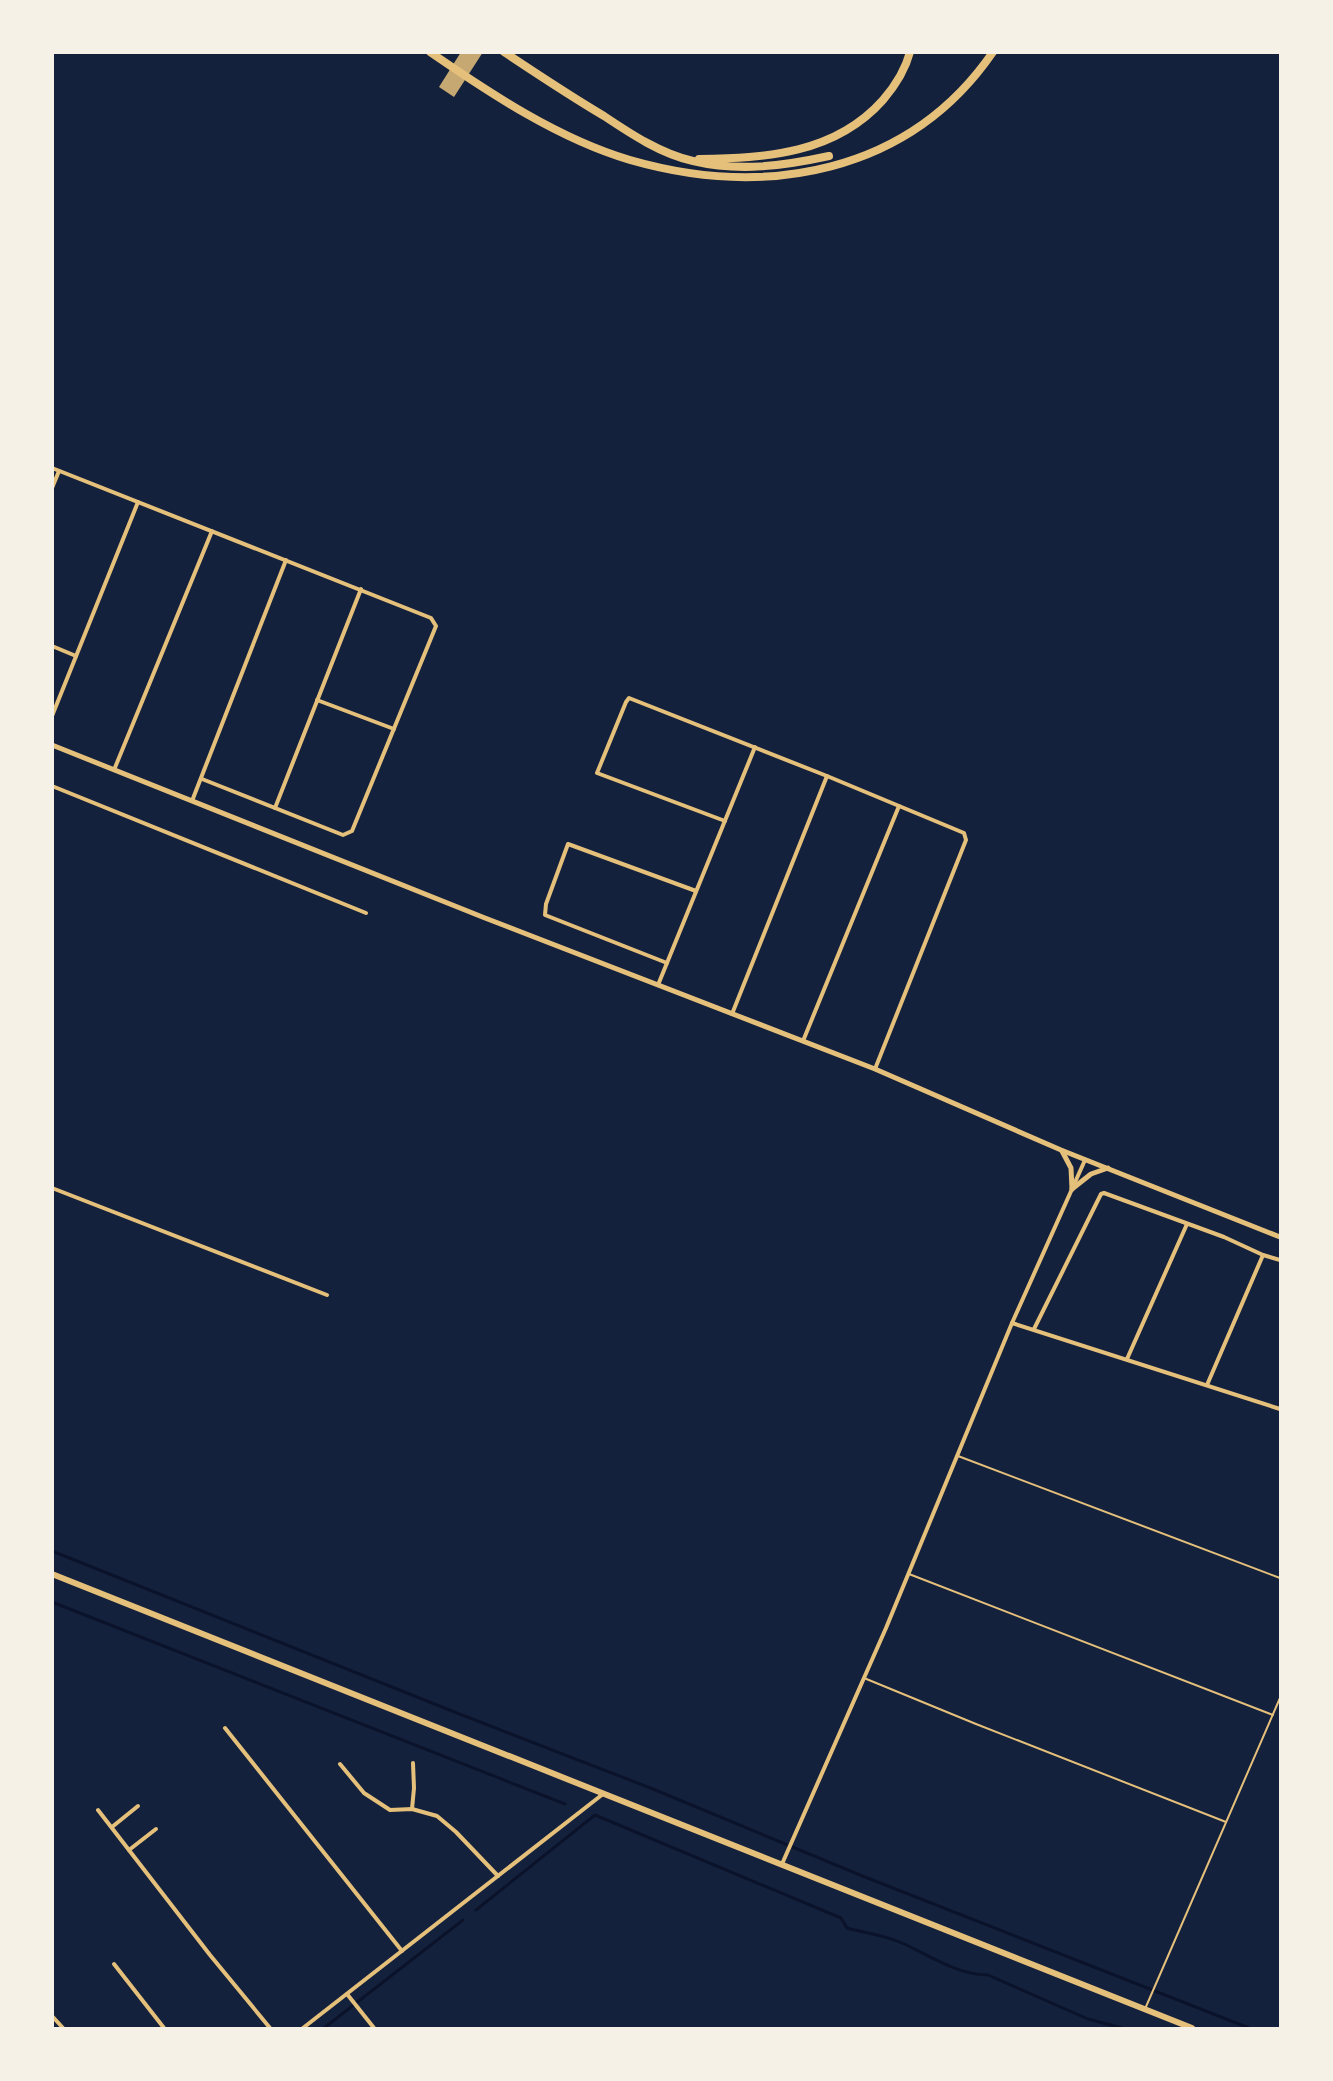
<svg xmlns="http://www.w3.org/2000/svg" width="1333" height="2081" viewBox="0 0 1333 2081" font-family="'Golos Text',sans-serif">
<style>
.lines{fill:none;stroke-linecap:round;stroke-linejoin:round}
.stream{stroke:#0b132b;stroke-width:3}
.building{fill:#c6a872}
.service{stroke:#e5c07b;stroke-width:2}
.minor{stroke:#e5c07b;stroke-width:4}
.tertiary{stroke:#e5c07b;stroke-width:5}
.secondary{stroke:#e5c07b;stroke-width:6}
.motorway{stroke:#e5c07b;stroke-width:8}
</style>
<rect width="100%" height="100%" fill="#14213d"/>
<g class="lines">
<g class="stream">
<path d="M52 1551 457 1713 653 1789 860 1875 1249 2028"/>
<path d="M52 1602 565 1804"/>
<path d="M476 1910 595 1815 841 1918 847 1928C865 1933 885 1935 902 1943 929 1955 957 1975 988 1975L1088 2019 1122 2028"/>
<path d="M324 2028 463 1920"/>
</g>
</g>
<path class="building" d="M461 52H483L454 97 439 87Z"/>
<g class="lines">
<g class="service">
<path d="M958 1456 1280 1578"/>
<path d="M909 1574 1273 1715"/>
<path d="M864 1678 976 1724 1226 1822"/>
<path d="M1145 2009 1280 1698"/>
</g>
<g class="minor">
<path d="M52 468 431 618 436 626 352 831 343 835 202 779"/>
<path d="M52 488 59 471"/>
<path d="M52 646 76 656"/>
<path d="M317 700 394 729"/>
<path d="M52 716 138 502"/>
<path d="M114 770 212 531"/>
<path d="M52 786 366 913"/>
<path d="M192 801 286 560"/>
<path d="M275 808 361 589"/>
<path d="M725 821 597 773 626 702 629 698 827 776 964 833 966 840 875 1069"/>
<path d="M667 963 545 915 546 904 568 844 696 891"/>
<path d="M658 985 755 747"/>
<path d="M732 1014 827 776"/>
<path d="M803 1041 899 806"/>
<path d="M52 1188 327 1295"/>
<path d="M1012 1323 1280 1409"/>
<path d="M1034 1329 1101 1194 1104 1193 1224 1237 1263 1255 1280 1260"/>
<path d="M1127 1359 1187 1224"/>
<path d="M1207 1385 1263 1255"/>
<path d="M225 1728 402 1951"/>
<path d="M340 1764 364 1793 390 1810 412 1809 437 1816 456 1832 498 1876"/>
<path d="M412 1809 414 1788 413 1763"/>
<path d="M98 1810 210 1955 270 2028"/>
<path d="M112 1827 138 1806"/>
<path d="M129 1850 156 1829"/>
<path d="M782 1864 886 1628 1012 1323 1085 1160"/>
<path d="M114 1964 164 2028"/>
<path d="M347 1994 374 2028"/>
<path d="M52 2016 63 2028"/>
<path d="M303 2028 603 1794"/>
</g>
<g class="tertiary">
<path d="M52 745 485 918 875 1069 1061 1150 1280 1237"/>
<path d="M1062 1151 1071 1168 1072 1189"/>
<path d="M1072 1189 1091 1174 1108 1168"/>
</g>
<path class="secondary" d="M52 1574 1192 2028"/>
<g class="motorway">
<path d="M430 52C491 94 559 139 630 160 766 199 909 174 993 52"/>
<path d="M504 52C537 74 570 96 604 116 631 134 661 154 693 161 739 172 783 166 829 156"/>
<path d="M699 159C766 158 835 154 883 100 895 86 905 71 910 52"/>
</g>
</g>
<rect width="1333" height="2081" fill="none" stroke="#f6f1e7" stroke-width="108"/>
</svg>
